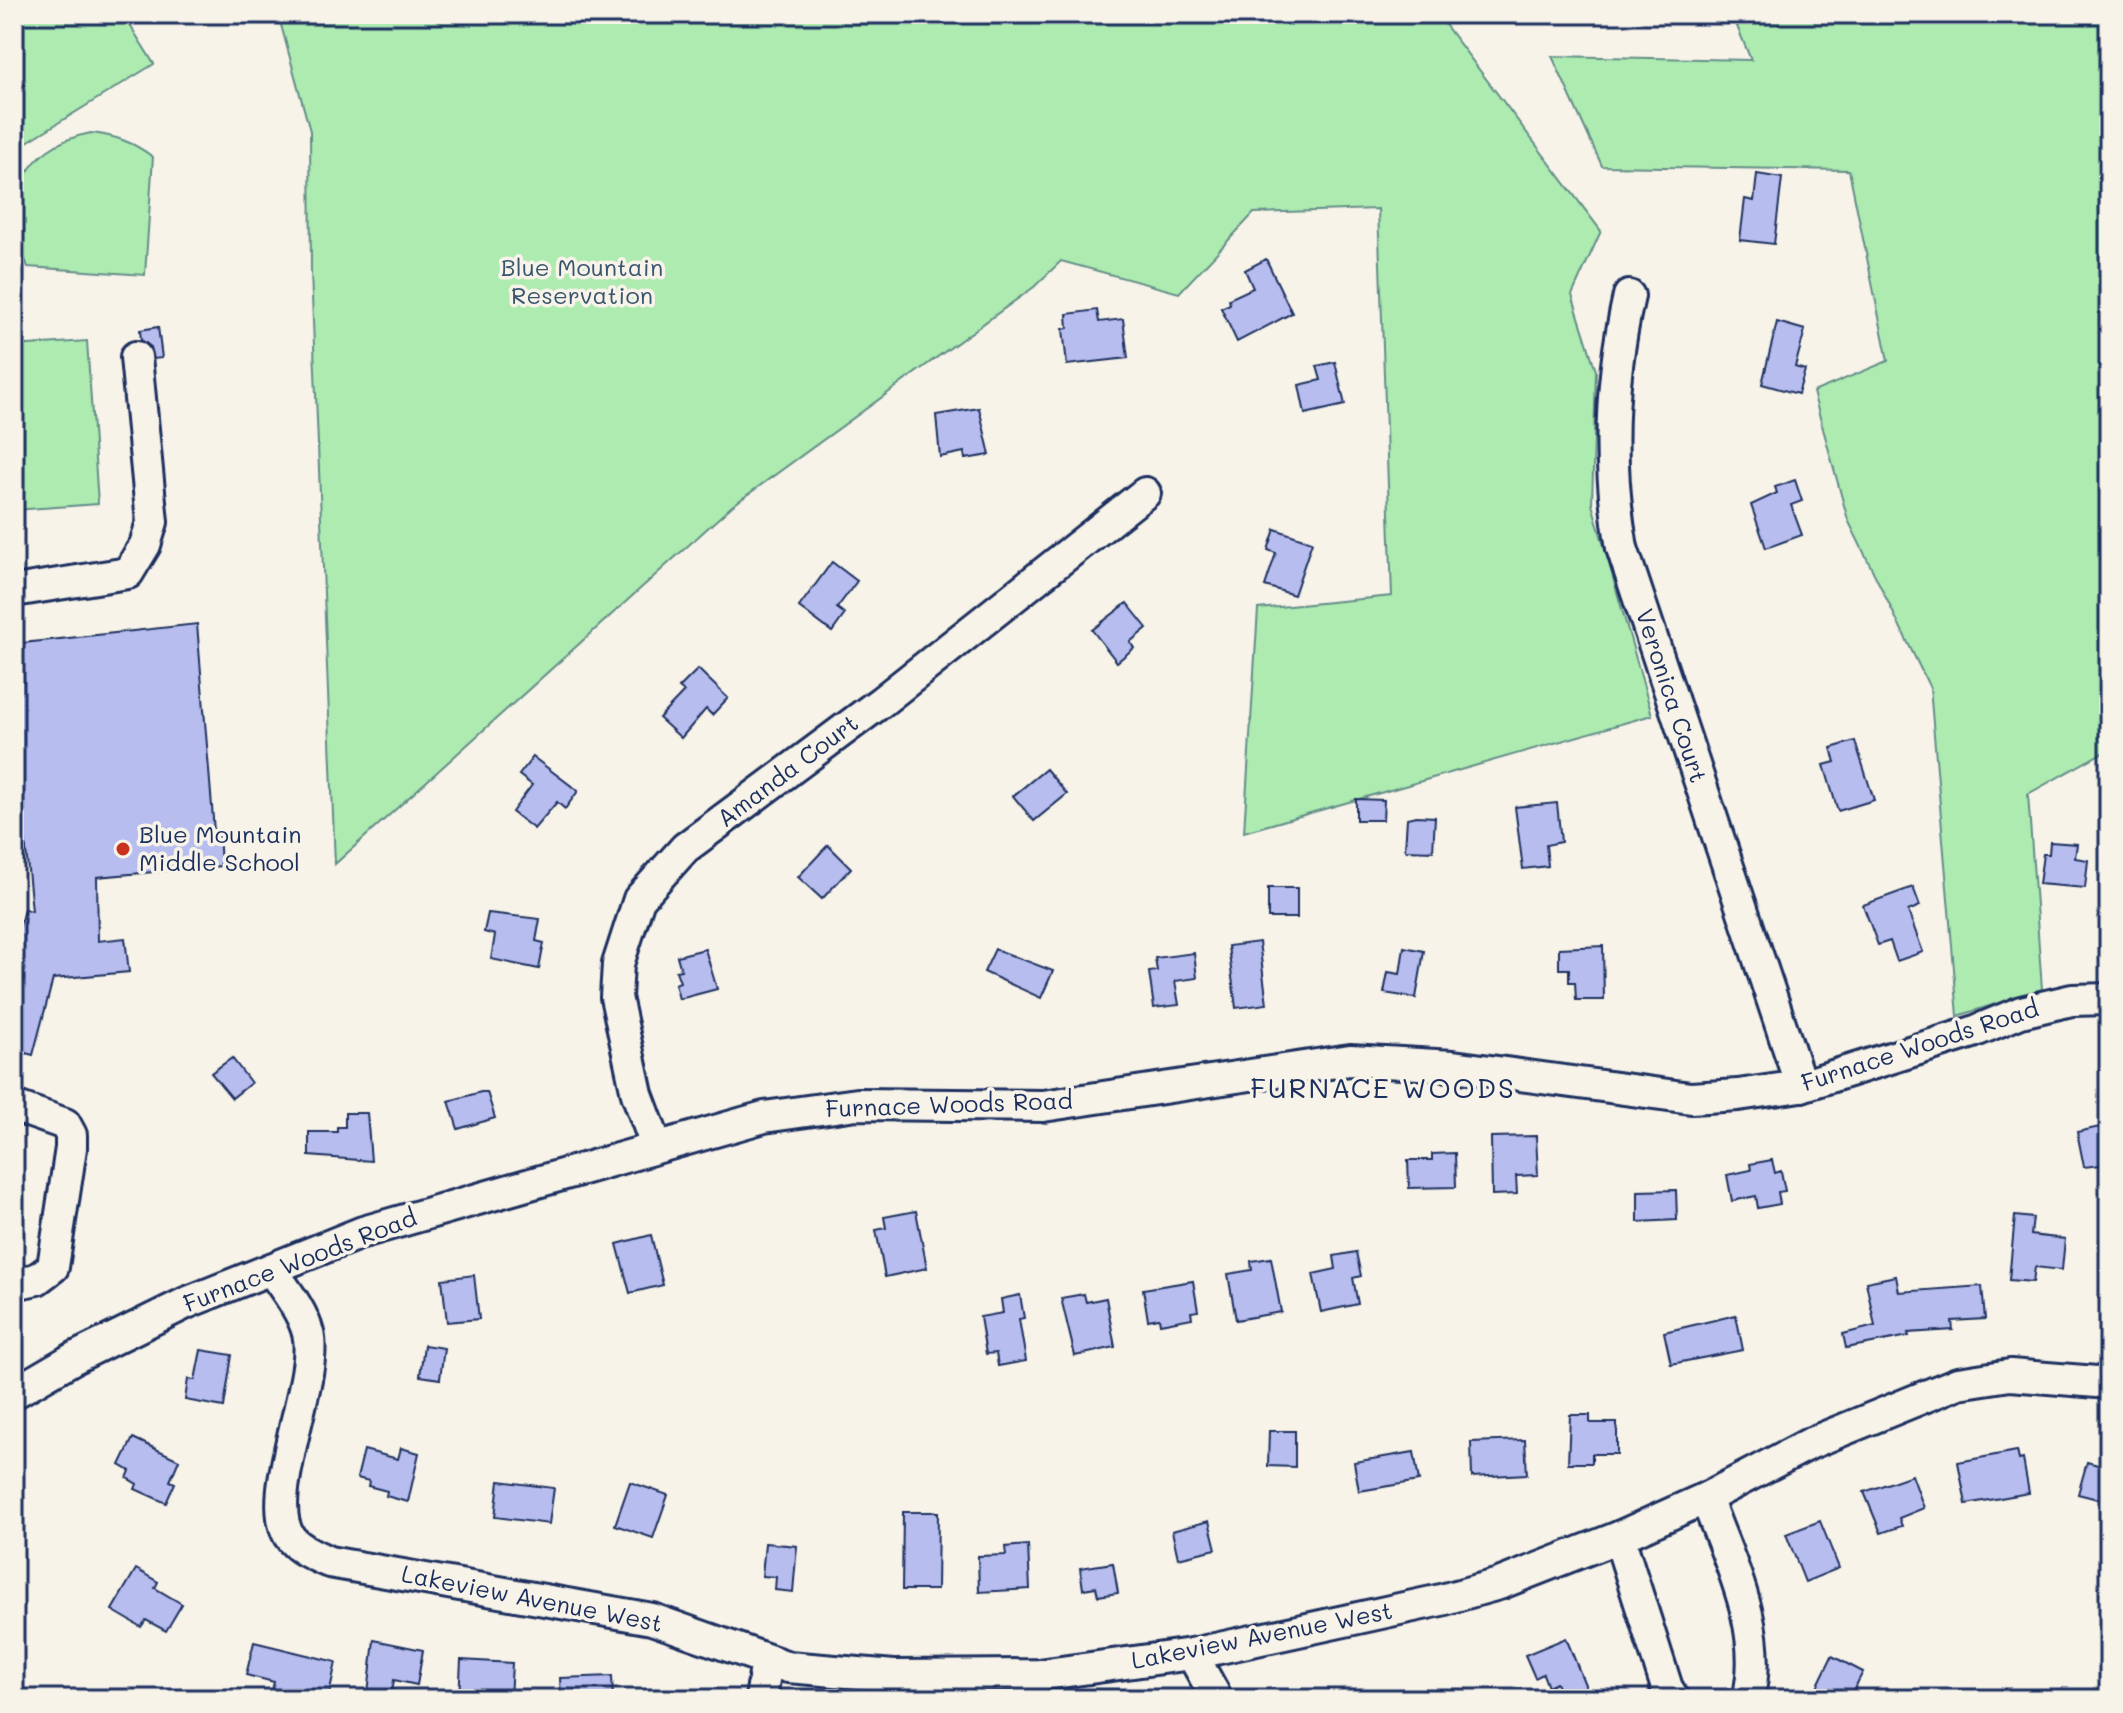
<svg xmlns="http://www.w3.org/2000/svg" width="2123" height="1713" viewBox="0 0 2123 1713" font-family="Mali,sans-serif">
<style>
.green{fill:#adebb1;stroke:#648d88;stroke-width:2}
.building{fill:#b7beef;stroke:#1b2f5e;stroke-width:2}
.lines{fill:none;stroke-linecap:round;stroke-linejoin:round}
.minor-casing{stroke:#1b2f5e;stroke-width:36}
.minor{stroke:#f7f3e8;stroke-width:30}
.poi-dot{fill:#c8321e;stroke:#f7f3e8;stroke-width:3}
.labels{text-anchor:middle;stroke-width:7;stroke-linejoin:round;paint-order:stroke}
.park-label{font-size:24px;fill:#38556f;stroke:#f7f3e8}
.street-label{font-size:24px;fill:#1b2f5e;stroke:#f7f3e8}
.poi-label{font-size:24px;fill:#1b2f5e;stroke:#f7f3e8;text-anchor:start}
.quarter-label{font-size:28px;letter-spacing:2px;fill:#1b2f5e;stroke:#f7f3e8}
</style>
<rect width="100%" height="100%" fill="#f7f3e8"/>
<filter id="ink" filterUnits="userSpaceOnUse"><feTurbulence type="fractalNoise" baseFrequency=".0125" numOctaves="2"/><feDisplacementMap in="SourceGraphic" scale="16" xChannelSelector="R" yChannelSelector="G"/><feConvolveMatrix kernelMatrix="1 2 1 2 8 2 1 2 1" color-interpolation-filters="sRGB"/></filter>
<g filter="url(#ink)">
<g class="green">
<path d="M14 14H123L154 64 14 150Z"/>
<path d="M278 14H1437L1601 231 1572 295 1596 371 1592 504 1652 715 1244 832 1258 609 1392 596 1378 209 1254 213 1179 293 1061 261 1034 287 732 506 335 864 311 272 310 131Z"/>
<path d="M1732 14H2109V749L2028 794 2042 989 1958 1016 1930 688 1848 520 1813 392 1888 361 1849 170 1602 166 1552 56 1751 60Z"/>
<path d="M91 133C116 136 133 142 153 157L145 275 28 267C0 204 21 146 91 133Z"/>
<path d="M87 341 98 504 14 510V346Z"/>
</g>
<g class="building">
<path d="M1757 174 1782 178 1774 244 1740 240 1745 199 1754 201Z"/>
<path d="M1266 259 1292 313 1237 342 1221 308 1230 304 1229 299 1253 288 1245 270Z"/>
<path d="M1097 310 1099 322 1123 319 1128 358 1067 365 1063 329 1068 328 1067 314Z"/>
<path d="M1777 322 1805 330 1795 367 1805 370 1798 394 1762 384Z"/>
<path d="M158 327 162 358 154 359 151 347 141 340 140 330Z"/>
<path d="M1335 362 1345 405 1305 414 1299 385 1321 380 1317 366Z"/>
<path d="M979 408 990 455 965 459 964 452 940 457 936 415Z"/>
<path d="M1795 480 1802 501 1791 505 1802 535 1766 548 1751 505 1777 493 1775 487Z"/>
<path d="M1275 529 1312 542 1294 595 1265 586 1276 553 1268 550Z"/>
<path d="M832 562 857 581 837 608 845 614 832 632 799 607Z"/>
<path d="M1127 603 1147 628 1130 642 1134 648 1117 662 1092 630Z"/>
<path d="M197 624 214 831H219L221 866 97 877 98 941 125 938 129 972 53 979 33 1055 14 1050V949L24 909 32 911 20 788H17L14 761V644Z"/>
<path d="M698 669 728 698 712 715 706 709 681 738 659 718 684 692 679 688Z"/>
<path d="M1855 741 1874 800 1838 811 1824 765 1835 762 1831 748Z"/>
<path d="M533 757 578 791 565 809 557 802 534 829 512 812 532 785 519 775Z"/>
<path d="M1046 769 1067 794 1034 821 1013 796Z"/>
<path d="M1356 799 1384 800 1383 820H1356Z"/>
<path d="M1557 803 1561 842 1546 845 1548 866 1523 869 1515 807Z"/>
<path d="M1416 816 1435 817 1433 851 1405 850 1407 818Z"/>
<path d="M2050 842 2077 844 2075 858 2088 860 2085 888 2039 884 2043 854H2049Z"/>
<path d="M828 845 851 868 822 899 798 877Z"/>
<path d="M1913 887 1920 906 1908 911 1923 952 1897 961 1890 941 1878 945 1863 905Z"/>
<rect x="1268" y="888" width="29" height="30"/>
<path d="M488 913 540 919 536 941 544 943 539 969 491 959 495 935 484 932Z"/>
<path d="M1259 942 1267 1004 1236 1008 1228 946Z"/>
<path d="M1603 946 1604 1000H1576L1575 982H1569V969H1559V948Z"/>
<path d="M1404 947 1424 951 1416 998 1384 993 1388 972 1400 974Z"/>
<path d="M705 949 717 989 679 999 675 984 680 982 676 971 681 970 677 956Z"/>
<path d="M995 949 1053 971 1041 998 984 972Z"/>
<path d="M1194 953 1197 978 1175 981 1179 1005 1154 1008 1149 972 1157 971 1155 958Z"/>
<path d="M232 1058 251 1083 232 1098 211 1073Z"/>
<path d="M481 1092H487L495 1118 458 1129 449 1101Z"/>
<path d="M345 1113H367L371 1161 309 1156V1132H337V1127H345Z"/>
<path d="M2109 1125V1164L2084 1167 2077 1132Z"/>
<path d="M1536 1136 1538 1175 1516 1176 1517 1194 1492 1195 1491 1137Z"/>
<path d="M1455 1153 1456 1187 1409 1188 1408 1160H1432V1154Z"/>
<path d="M1772 1160 1775 1173 1781 1171 1785 1191 1778 1192 1780 1204 1758 1208 1756 1196 1732 1201 1727 1175 1751 1170 1750 1164Z"/>
<path d="M1676 1190 1677 1220 1638 1222V1191Z"/>
<path d="M916 1211 927 1268 885 1277 876 1230 886 1228 884 1217Z"/>
<path d="M2015 1216 2033 1218 2031 1235 2065 1239 2062 1270 2035 1267 2033 1282 2009 1280Z"/>
<path d="M651 1235 663 1285 630 1293 617 1244Z"/>
<path d="M1356 1252 1361 1276 1353 1278 1358 1304 1321 1312 1313 1274 1336 1269 1334 1256Z"/>
<path d="M1271 1258 1281 1312 1236 1320 1228 1274 1252 1270 1251 1261Z"/>
<path d="M474 1275 479 1319 447 1322 442 1279Z"/>
<path d="M1896 1276 1899 1292 1982 1286 1985 1319 1952 1321 1953 1330 1908 1333 1909 1336 1846 1348 1843 1334 1875 1326 1866 1282Z"/>
<path d="M1193 1281 1198 1311 1191 1312 1192 1318 1160 1324 1159 1318 1148 1320 1143 1289Z"/>
<path d="M1084 1294 1086 1302 1106 1298 1115 1347 1075 1356 1061 1298Z"/>
<path d="M1020 1295 1024 1318 1019 1319 1026 1361 998 1366 996 1353 986 1354 980 1317 1003 1313 1001 1299Z"/>
<path d="M1736 1315 1743 1350 1671 1364 1664 1332Z"/>
<path d="M424 1345 444 1348 440 1379 420 1376Z"/>
<path d="M201 1350 232 1355 224 1407 185 1400 188 1379 195 1380Z"/>
<path d="M1570 1415H1590V1423H1617V1454H1592V1463H1568Z"/>
<path d="M1269 1431H1295V1467L1268 1466Z"/>
<path d="M133 1438 179 1460 170 1481 175 1483 166 1503 135 1489 137 1484 127 1478 130 1471 120 1465Z"/>
<path d="M1525 1440 1527 1474 1472 1477 1471 1442Z"/>
<path d="M401 1448 419 1453 408 1502 386 1496 387 1491 368 1486 369 1481 357 1478 364 1450 398 1459Z"/>
<path d="M2017 1451 2019 1460 2023 1459 2029 1493 1966 1504 1958 1462Z"/>
<path d="M1414 1452 1419 1481 1359 1491 1354 1462Z"/>
<path d="M2087 1462 2109 1468V1502L2078 1494Z"/>
<path d="M1912 1475 1924 1508 1899 1518 1902 1526 1881 1533 1864 1492Z"/>
<path d="M499 1481 554 1488 549 1524 495 1517Z"/>
<path d="M630 1482 668 1495 653 1538 615 1525Z"/>
<path d="M903 1512H938L937 1590H902Z"/>
<path d="M1209 1521 1216 1549 1178 1558 1172 1531Z"/>
<path d="M1820 1521 1839 1568 1805 1582 1786 1534Z"/>
<path d="M765 1543 797 1546 793 1592 775 1590 776 1577 762 1576Z"/>
<path d="M1028 1545 1030 1589 979 1592 978 1556 1006 1555 1005 1547Z"/>
<path d="M1113 1563 1118 1593 1098 1596 1096 1587 1083 1589 1080 1568Z"/>
<path d="M136 1569 158 1582 155 1588 182 1604 166 1631 146 1620 141 1627 112 1610Z"/>
<path d="M1566 1638 1588 1692 1571 1699H1563L1556 1683 1548 1687 1543 1674 1535 1678 1525 1655Z"/>
<path d="M374 1640 423 1650 417 1685 394 1680 391 1698 368 1693Z"/>
<path d="M254 1642 336 1662 328 1699H308L272 1690 274 1682 246 1675Z"/>
<path d="M1832 1656 1863 1672 1849 1699H1817L1822 1689 1817 1687Z"/>
<path d="M461 1660 512 1663 510 1699H459Z"/>
<path d="M612 1676 613 1699H561L560 1678Z"/>
</g>
<g class="lines">
<g class="minor-casing">
<g id="minor">
<path d="M1629 296C1610 380 1607 464 1622 548L1801 1086"/>
<path d="M14 591 128 573 145 545 152 522 136 357"/>
<path d="M14 1106 65 1124 71 1135V1148L53 1267 37 1279 14 1284"/>
<path d="M656 1145 637 1094 616 997 618 964 639 899 685 848 881 702 1145 493"/>
<path d="M271 1269C284 1288 302 1310 308 1333 320 1379 259 1503 292 1540 302 1551 316 1556 329 1562L652 1619 788 1667 894 1676 1039 1675 1192 1654 1441 1600 1499 1584 1619 1537 1706 1498 1811 1443 1958 1383 2010 1375 2109 1383"/>
<path d="M14 1393 74 1358 186 1303 363 1232 764 1117 857 1104 1043 1106 1350 1060 1453 1066 1691 1098 1738 1095 1801 1086 1973 1032 2021 1012 2072 1000 2109 999"/>
<path d="M1706 1498C1729 1561 1766 1631 1748 1699"/>
<path d="M1619 1537 1667 1688 1674 1699"/>
<path d="M1192 1654 1217 1699"/>
<path d="M761 1699 767 1660"/>
</g>
</g>
<use href="#minor" class="minor"/>
</g>
</g>
<circle class="poi-dot" cx="123" cy="849" r="8"/>
<g class="labels">
<g class="park-label">
<text x="582" y="276">Blue Mountain<tspan x="582" dy="28">Reservation</tspan></text>
</g>
<g class="street-label">
<text transform="translate(1671 696) rotate(72)" y="8">Veronica Court</text>
<text transform="translate(788 771) rotate(-37)" y="8">Amanda Court</text>
<text transform="translate(1920 1046) rotate(-18)" y="8">Furnace Woods Road</text>
<text transform="translate(949 1105) rotate(-2)" y="8">Furnace Woods Road</text>
<text transform="translate(300 1261) rotate(-21)" y="8">Furnace Woods Road</text>
<text transform="translate(532 1599) rotate(11)" y="8">Lakeview Avenue West</text>
<text transform="translate(1262 1636) rotate(-11)" y="8">Lakeview Avenue West</text>
</g>
<g class="poi-label">
<text x="139" y="843">Blue Mountain<tspan x="139" dy="28">Middle School</tspan></text>
</g>
<g class="quarter-label">
<text x="1383" y="1098">FURNACE WOODS</text>
</g>
</g>
<rect width="2123" height="1713" fill="none" stroke="#f7f3e8" stroke-width="48"/>
<rect x="24" y="24" width="2075" height="1665" fill="none" stroke="#1b2f5e" stroke-width="3" filter="url(#ink)"/>
</svg>
